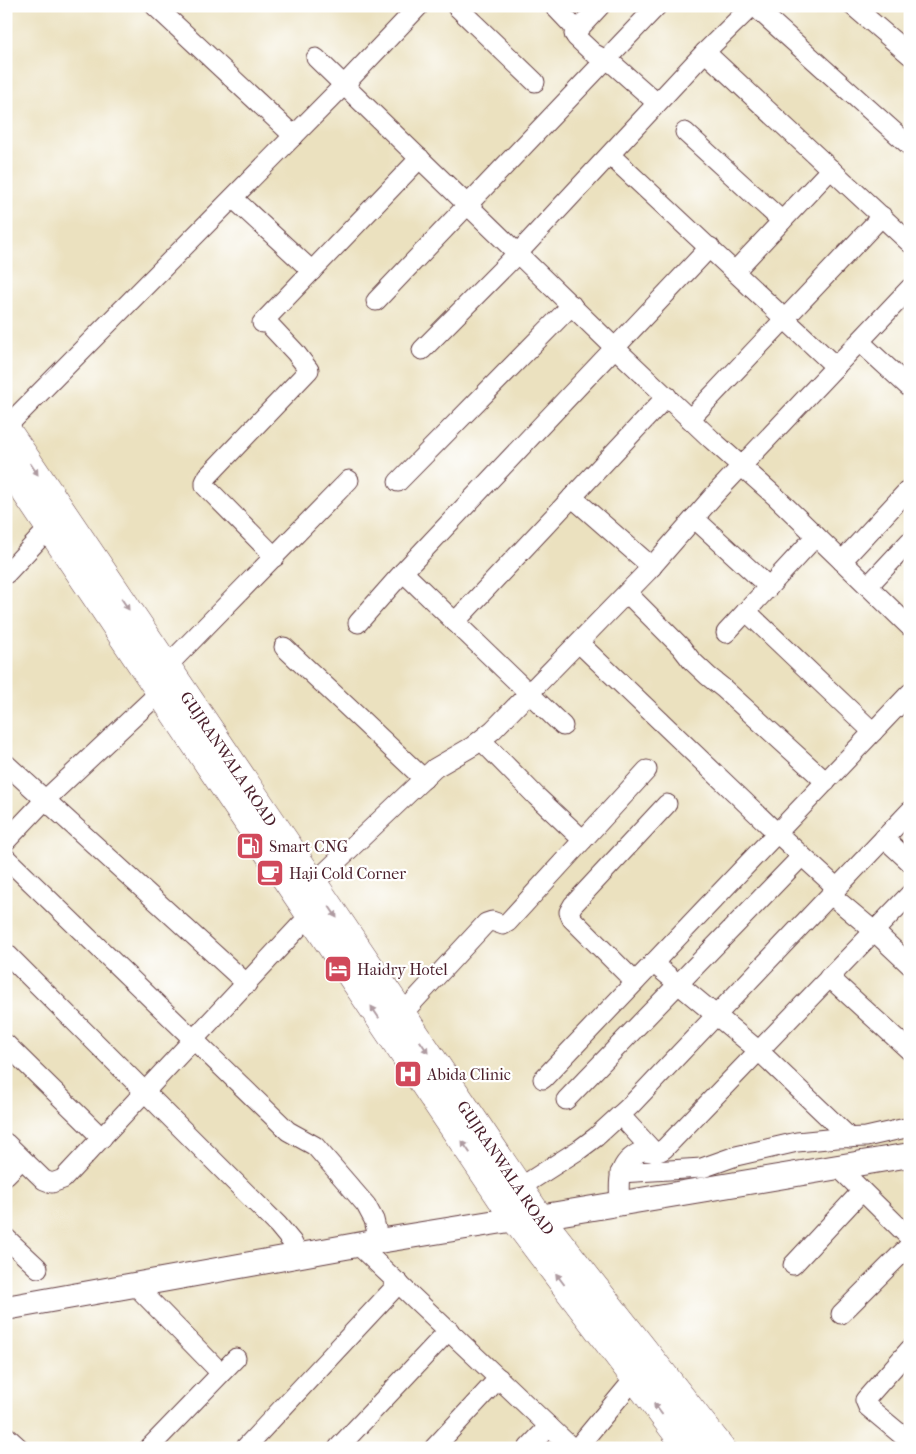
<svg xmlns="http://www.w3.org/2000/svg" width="916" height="1454" viewBox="0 0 916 1454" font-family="'IM FELL French Canon',serif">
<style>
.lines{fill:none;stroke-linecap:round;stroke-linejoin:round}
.minor-casing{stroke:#623c41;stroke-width:21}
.major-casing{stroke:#623c41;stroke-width:26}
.highway-casing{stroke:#623c41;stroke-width:29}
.minor{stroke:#fff;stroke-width:19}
.major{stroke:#fff;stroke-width:24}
.highway{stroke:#fff;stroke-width:28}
.oneway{fill:#ae9aa0}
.labels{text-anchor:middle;stroke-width:4.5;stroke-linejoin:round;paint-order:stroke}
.street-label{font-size:16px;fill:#4a1f2b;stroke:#fff}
.poi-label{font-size:16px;fill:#4a1f2b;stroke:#fff;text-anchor:start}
</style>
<rect width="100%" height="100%" fill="#fff"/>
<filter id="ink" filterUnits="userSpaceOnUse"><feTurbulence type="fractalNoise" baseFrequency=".02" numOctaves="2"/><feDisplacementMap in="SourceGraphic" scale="10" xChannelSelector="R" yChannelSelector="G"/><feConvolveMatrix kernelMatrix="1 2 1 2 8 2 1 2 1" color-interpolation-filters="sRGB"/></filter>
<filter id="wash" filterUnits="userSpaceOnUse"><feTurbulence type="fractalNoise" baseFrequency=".0096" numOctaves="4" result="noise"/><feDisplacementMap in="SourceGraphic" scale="20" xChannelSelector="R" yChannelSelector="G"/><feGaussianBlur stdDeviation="1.12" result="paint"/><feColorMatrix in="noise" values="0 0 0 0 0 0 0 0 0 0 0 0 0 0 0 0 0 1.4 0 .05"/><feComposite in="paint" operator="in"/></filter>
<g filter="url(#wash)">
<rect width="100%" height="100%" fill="#ebe1bf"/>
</g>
<g filter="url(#ink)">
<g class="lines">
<g class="minor-casing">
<g id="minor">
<path d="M155 6 294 136"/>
<path d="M456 6 535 82"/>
<path d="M554 6 573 26 576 37 593 53 613 64 657 103"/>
<path d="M754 6 910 146"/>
<path d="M853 6 910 55"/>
<path d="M574 34 600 6"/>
<path d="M705 52 910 243"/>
<path d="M316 58 615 348 711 439 776 497 910 627"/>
<path d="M685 132 782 221"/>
<path d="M610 155 836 367"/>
<path d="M233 198 312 271"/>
<path d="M735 271 831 169"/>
<path d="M376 301 657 6"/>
<path d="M265 320 295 352 309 370 208 476 205 482V486L275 557"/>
<path d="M262 323 420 158"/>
<path d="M860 342 910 388"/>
<path d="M422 350 518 253 705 52 752 6"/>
<path d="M690 419 882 216"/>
<path d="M6 427 344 85 419 6"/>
<path d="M398 482 572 305"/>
<path d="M572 497 652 567"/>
<path d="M694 518 769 587"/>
<path d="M842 561 910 488"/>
<path d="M403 572 563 726"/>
<path d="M6 574 50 527"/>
<path d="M868 586 910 541"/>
<path d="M627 593 681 647 691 660 708 676 723 688 826 782"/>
<path d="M746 611 873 732"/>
<path d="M455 622 667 396"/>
<path d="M358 623 403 572 710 247"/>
<path d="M726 633 816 536"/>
<path d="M579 643 777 833 837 888"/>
<path d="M284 647 424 779"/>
<path d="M167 666 349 480"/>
<path d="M481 740 536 796 583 840"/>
<path d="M6 764 247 984"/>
<path d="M884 838 910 862"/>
<path d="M6 841 45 800 160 692"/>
<path d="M6 858 288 1131 315 1146 366 1205 374 1220 379 1241"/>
<path d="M314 883 435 768 473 746 493 730 648 571 716 493 910 288"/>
<path d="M831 895 874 931 910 965"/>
<path d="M6 953 278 1225 292 1242 299 1256"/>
<path d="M653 963 759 1051 850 1138"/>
<path d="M829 977 910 1051"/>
<path d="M635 982 572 919 569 912 573 905 667 804"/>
<path d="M402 1014 486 923 492 921 503 925 508 922 647 770"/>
<path d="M6 1044 102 1138"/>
<path d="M543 1079 910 693"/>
<path d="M566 1100 802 856"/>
<path d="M620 1115 655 1153"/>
<path d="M6 1143 44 1180 52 1183 63 1179 310 915"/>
<path d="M838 1167 910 1238"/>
<path d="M620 1173 702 1168 736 1156 797 1142 837 1138 866 1137 910 1127"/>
<path d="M6 1175 22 1159"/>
<path d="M519 1188 580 1149 596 1137 631 1105 910 811"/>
<path d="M620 1204C618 1180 617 1162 642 1151 651 1151 657 1155 665 1148L910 894"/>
<path d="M6 1238 38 1268"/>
<path d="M358 1245 572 1448"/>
<path d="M793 1265 862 1191"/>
<path d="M135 1285 221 1373"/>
<path d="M841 1314 910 1245"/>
<path d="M910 1349 865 1400 868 1407 910 1442"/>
<path d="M6 1436 19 1448"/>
<path d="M149 1448 236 1358"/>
<path d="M245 1448 399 1283"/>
<path d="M338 1448 449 1330"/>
<path d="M434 1448 499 1378"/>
<path d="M528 1448 549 1426"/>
<path d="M577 1448 635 1378"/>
</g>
</g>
<g class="major-casing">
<path id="major" d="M6 1308 379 1241 515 1219 539 1217 910 1155"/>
</g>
<g class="highway-casing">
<g id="highway">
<path id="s1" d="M6 429 539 1217 721 1448"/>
<path d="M6 463 515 1219 688 1448"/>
</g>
</g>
<use href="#minor" class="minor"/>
<use href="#major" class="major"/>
<use href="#highway" class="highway"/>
</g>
<defs><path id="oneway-solid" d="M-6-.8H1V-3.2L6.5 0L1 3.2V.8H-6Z" transform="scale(1.25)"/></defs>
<g class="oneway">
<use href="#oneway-solid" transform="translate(34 469) rotate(56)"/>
<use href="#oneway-solid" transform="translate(125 604) rotate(56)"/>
<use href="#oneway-solid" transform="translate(333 912) rotate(56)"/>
<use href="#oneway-solid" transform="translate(375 1012) rotate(-124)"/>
<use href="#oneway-solid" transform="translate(424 1047) rotate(56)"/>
<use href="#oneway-solid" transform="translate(466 1147) rotate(-124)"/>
<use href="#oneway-solid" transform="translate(560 1279) rotate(-127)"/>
<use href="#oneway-solid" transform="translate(658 1409) rotate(-127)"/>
</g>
</g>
<defs>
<g id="fuel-square" transform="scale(1.4375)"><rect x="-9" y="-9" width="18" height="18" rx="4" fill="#d1495b" stroke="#fff"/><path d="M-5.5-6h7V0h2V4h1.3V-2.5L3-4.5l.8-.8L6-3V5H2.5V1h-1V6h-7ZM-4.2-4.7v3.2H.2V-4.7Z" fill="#fff"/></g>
<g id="cafe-square" transform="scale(1.4375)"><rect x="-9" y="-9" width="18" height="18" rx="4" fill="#d1495b" stroke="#fff"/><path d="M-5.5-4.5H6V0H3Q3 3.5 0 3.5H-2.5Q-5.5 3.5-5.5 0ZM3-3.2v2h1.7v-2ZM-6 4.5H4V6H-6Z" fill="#fff"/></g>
<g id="hotel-square" transform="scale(1.4375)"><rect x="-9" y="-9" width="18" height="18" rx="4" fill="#d1495b" stroke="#fff"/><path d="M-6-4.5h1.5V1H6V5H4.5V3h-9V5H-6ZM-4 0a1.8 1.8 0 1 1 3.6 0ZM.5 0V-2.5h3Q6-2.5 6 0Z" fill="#fff"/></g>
<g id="hospital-square" transform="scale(1.4375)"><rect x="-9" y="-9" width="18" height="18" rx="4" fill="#d1495b" stroke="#fff"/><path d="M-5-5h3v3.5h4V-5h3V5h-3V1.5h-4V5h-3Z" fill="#fff"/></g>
</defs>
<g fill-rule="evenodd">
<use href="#fuel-square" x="250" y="846"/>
<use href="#cafe-square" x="270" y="873"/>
<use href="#hotel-square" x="338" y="969"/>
<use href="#hospital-square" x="408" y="1074"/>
</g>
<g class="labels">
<g class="street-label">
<text dy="6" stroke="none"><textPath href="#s1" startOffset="398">GUJRANWALA ROAD</textPath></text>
<text dy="6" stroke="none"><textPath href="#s1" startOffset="892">GUJRANWALA ROAD</textPath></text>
</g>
<g class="poi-label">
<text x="269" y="852">Smart CNG</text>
<text x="289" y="879">Haji Cold Corner</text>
<text x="357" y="975">Haidry Hotel</text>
<text x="427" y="1080">Abida Clinic</text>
</g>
</g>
<rect width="916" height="1454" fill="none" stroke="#fff" stroke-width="25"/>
</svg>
